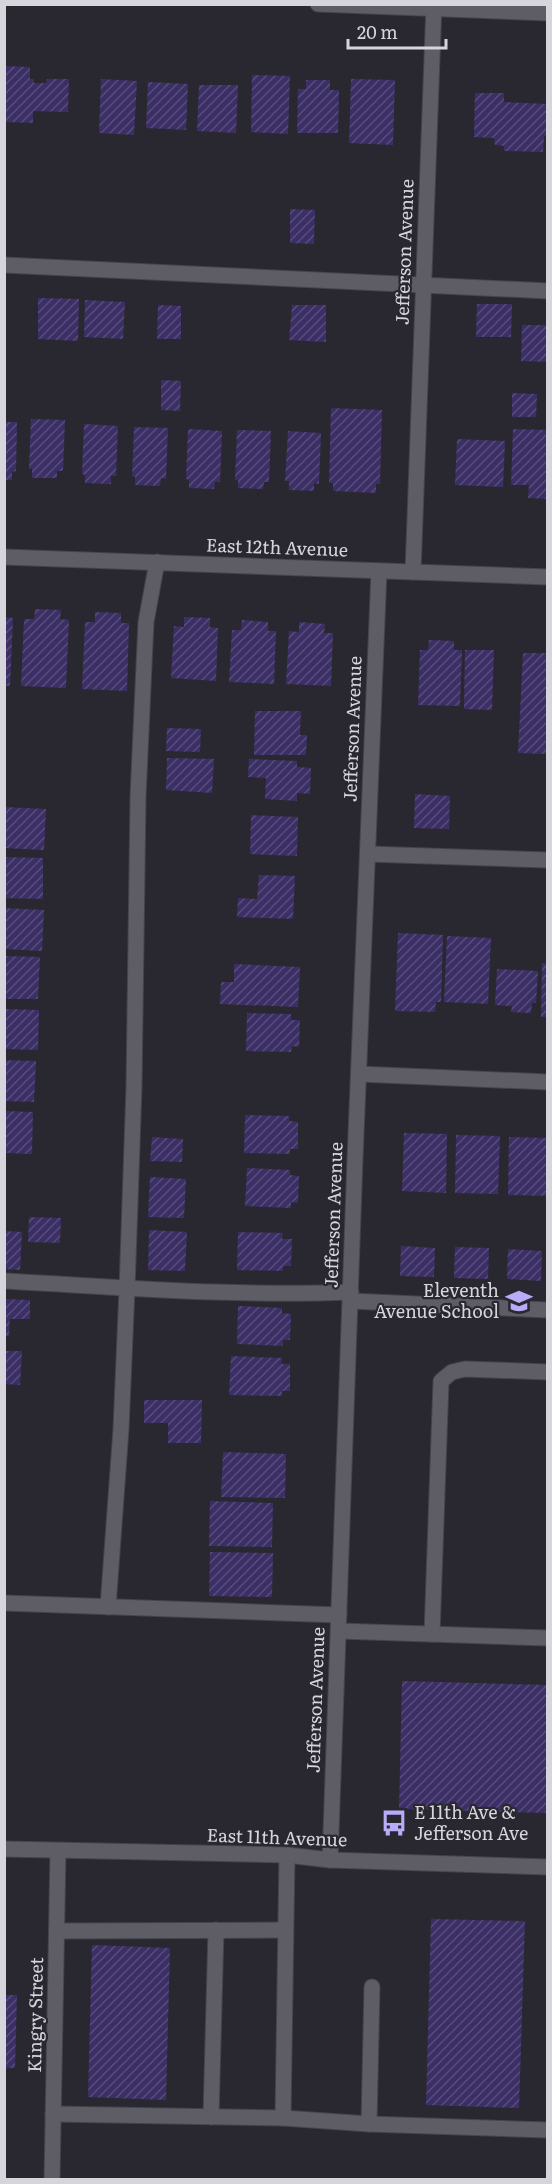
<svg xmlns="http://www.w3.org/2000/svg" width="552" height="2184" viewBox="0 0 552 2184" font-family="Literata,serif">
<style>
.building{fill:url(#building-hatch)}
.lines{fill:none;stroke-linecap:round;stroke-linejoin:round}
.minor-casing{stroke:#45444b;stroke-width:17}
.minor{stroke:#5e5d66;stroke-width:15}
.labels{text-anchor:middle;stroke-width:4.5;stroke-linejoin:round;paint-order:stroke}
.street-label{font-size:18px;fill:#d6d5db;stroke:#292830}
.poi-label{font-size:18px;fill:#d6d5db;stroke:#292830;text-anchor:end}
</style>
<defs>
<pattern id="building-hatch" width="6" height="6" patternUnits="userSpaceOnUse" patternTransform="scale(1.5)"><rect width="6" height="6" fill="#3c2f66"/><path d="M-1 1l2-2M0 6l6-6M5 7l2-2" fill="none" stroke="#574c7b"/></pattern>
</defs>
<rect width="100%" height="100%" fill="#292830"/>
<g class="building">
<path d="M4 66 30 67V79H34V83H46L47 79H69L68 112 33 111V123L4 122Z"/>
<path d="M252 75 290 76 288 134 251 132Z"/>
<path d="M101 79 137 81 134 135 99 133Z"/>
<path d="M351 79 395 80 393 145 349 143Z"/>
<path d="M306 80H330V90H339L338 133H297L298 89H306Z"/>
<path d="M148 82 188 84 186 130 146 128Z"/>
<path d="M199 85H238L236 133 197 131Z"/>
<path d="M475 93H504V102L548 104V136H544L543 152 504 151V146L495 145 494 138 474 137Z"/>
<path d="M290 209 315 210 314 244 290 243Z"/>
<path d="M38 298 79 299 78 341 38 339Z"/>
<path d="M85 300 125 302 123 339 84 337Z"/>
<path d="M477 304H512L511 337H476Z"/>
<path d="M158 305 181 306V339H157Z"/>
<path d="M292 305H326V342L289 340Z"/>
<path d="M522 325H548V362L521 361Z"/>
<path d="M161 380 181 381 180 411 161 410Z"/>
<path d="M512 393 537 394 536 417H512Z"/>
<path d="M331 408 382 410 380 484H376V493L333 491V483H329Z"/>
<path d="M31 419 65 420 63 471H57V478H32V469H29Z"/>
<path d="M4 422H17L16 471 12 472V480H4Z"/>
<path d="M84 424 118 426 116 476H111V484L85 483V475L82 474Z"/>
<path d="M134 427 168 428 166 479 161 478 160 486 135 485V476L132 477Z"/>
<path d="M188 429 222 431 220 482H215L214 489 189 488V480L186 479Z"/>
<path d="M513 429 548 430V499L528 498 529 485H511Z"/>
<path d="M237 430 271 431 269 482H264L263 489 238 488V480H235Z"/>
<path d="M288 431 321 433 319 484 314 483V491L289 490V481H285Z"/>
<path d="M457 439 505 441 503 487 455 485Z"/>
<path d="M35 609 61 610 60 619 69 620 66 688 21 686 24 619H34Z"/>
<path d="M95 612 121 613V623H129L127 691 82 689 85 622H95Z"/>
<path d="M4 617 13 618 10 686H4Z"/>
<path d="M184 617 210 618V627L218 628 216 681 171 678 174 626 184 627Z"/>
<path d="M242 620 268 622V631H276L274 684 229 682 232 630H241Z"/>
<path d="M299 622 325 624 324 633H333L331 686 286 684 289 631 299 632Z"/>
<path d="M429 640 454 641V650H462L460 706 418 705 420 650H428Z"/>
<path d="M465 650H494L492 710 464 709Z"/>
<path d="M523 653H548V754L518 753Z"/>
<path d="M255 711H301L300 735H307L306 755H254Z"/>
<path d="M167 728 201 729 200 752 166 751Z"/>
<path d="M167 758 214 759 212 793 166 790Z"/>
<path d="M249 759 297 761V767L311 768 310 794 297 793V801L265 799 266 778 248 777Z"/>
<path d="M415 794 450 796 449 829 414 828Z"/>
<path d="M4 807 46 809 44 850 4 848Z"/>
<path d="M251 815 298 817 297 856 250 854Z"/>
<path d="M4 857 43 858V899L4 898Z"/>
<path d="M259 875 295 876 293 919 237 917 238 898 257 899Z"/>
<path d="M4 908 44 910 42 951 4 949Z"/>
<path d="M398 933 443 935 441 1002H436L435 1012 395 1011Z"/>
<path d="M447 936 491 938 488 1004 444 1002Z"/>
<path d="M4 956 40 957 38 999H4Z"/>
<path d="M542 963H548V1017H541Z"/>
<path d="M234 964 300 967 298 1007 220 1004 221 982H234Z"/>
<path d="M497 969 538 971 536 1003H532L531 1013 511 1012 512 1006 495 1005Z"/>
<path d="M5 1009 39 1010 38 1050 5 1049Z"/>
<path d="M247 1013 291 1014V1020H300L299 1047 292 1046 291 1052 246 1051Z"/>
<path d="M4 1060 36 1061 34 1102 4 1101Z"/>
<path d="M4 1111 33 1112 32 1154 4 1153Z"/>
<path d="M245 1115 289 1116V1121L298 1122V1149H290V1154L244 1153Z"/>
<path d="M404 1133 447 1134 446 1193 402 1191Z"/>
<path d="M456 1135 500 1136 498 1194 455 1193Z"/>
<path d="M152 1137 183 1139 182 1162 150 1161Z"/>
<path d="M509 1137 548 1138V1196L508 1195Z"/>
<path d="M247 1168 290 1170V1175L299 1176 298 1203 291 1202V1208L245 1206Z"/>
<path d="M150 1177 186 1179 184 1218 148 1217Z"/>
<path d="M29 1217 61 1218 60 1243 28 1242Z"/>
<path d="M149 1230 187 1232 185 1271 148 1270Z"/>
<path d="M4 1231 22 1232 20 1270 4 1269Z"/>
<path d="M238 1232 283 1233 282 1239H292L291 1266H283V1271L237 1270Z"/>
<path d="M401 1246 435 1248 434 1277 400 1276Z"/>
<path d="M455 1247 489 1248 488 1279 454 1278Z"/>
<path d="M508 1249 542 1251 541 1281 507 1279Z"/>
<path d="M4 1299 30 1300V1319H10L9 1336H4Z"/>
<path d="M238 1306 282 1308V1313L291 1314 290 1340H283V1346L237 1344Z"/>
<path d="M4 1351H22L20 1385 4 1384Z"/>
<path d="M231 1356 282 1358 281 1364H290V1391H282V1396L229 1395Z"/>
<path d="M144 1400H202L201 1443H168V1423H144Z"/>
<path d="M223 1452 286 1454 285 1498 221 1497Z"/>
<path d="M210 1501 273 1503 272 1547 209 1546Z"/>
<path d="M210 1552 273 1553 272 1597 209 1596Z"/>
<path d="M402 1681 548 1685V1813L399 1809Z"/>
<path d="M431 1919 525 1921 519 2108 426 2105Z"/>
<path d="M92 1945 170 1948 166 2100 88 2097Z"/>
<path d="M4 1995H17L15 2068H4Z"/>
</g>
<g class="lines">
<g class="minor-casing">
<g id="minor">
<path d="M318 4 548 13"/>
<path d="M4 265 548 291"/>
<path d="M4 557 548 577"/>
<path d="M413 572 434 4"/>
<path d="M368 854 548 860"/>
<path d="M359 1074 548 1082"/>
<path d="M4 1281C120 1287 235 1297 351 1292"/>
<path d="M351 1301 548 1310"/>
<path d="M4 1603 339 1615"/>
<path d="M108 1607 121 1429 127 1289 134 1087 138 797 146 622 157 562"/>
<path d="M339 1631 548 1638"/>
<path d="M432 1634 441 1381 452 1372 465 1369 548 1372"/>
<path d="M4 1849 287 1855 330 1860 548 1867"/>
<path d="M330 1860 355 1159 379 571"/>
<path d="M57 1931 285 1930"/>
<path d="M53 2114 283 2118 369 2124 548 2130"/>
<path d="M211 2117 216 1930"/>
<path d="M283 2118 287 1855"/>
<path d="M369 2124 372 1987"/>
<path d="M52 2180 58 1851"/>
</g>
</g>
<use href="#minor" class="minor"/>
</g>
<defs>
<g id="school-bare" transform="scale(2.07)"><path d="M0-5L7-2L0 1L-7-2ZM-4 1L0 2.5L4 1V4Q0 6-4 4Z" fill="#b8abf7" stroke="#292830" stroke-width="2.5" paint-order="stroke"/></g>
<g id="bus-bare" transform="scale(2.07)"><path d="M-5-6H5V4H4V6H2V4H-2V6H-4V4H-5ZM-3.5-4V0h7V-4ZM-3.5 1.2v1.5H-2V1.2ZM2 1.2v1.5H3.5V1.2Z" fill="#b8abf7" stroke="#292830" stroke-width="2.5" paint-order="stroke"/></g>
</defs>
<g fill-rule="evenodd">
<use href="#school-bare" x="519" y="1301"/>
<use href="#bus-bare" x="394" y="1823"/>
</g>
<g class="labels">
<g class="street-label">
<text transform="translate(405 252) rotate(-88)" y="6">Jefferson Avenue</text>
<text transform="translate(277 548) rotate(2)" y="6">East 12th Avenue</text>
<text transform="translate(353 729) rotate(-88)" y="6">Jefferson Avenue</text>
<text transform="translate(334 1215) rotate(-88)" y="6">Jefferson Avenue</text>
<text transform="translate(316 1700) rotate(-88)" y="6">Jefferson Avenue</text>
<text transform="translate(277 1838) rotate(2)" y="6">East 11th Avenue</text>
<text transform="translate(36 2015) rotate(-89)" y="6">Kingry Street</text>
</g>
<g class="poi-label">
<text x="499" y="1297">Eleventh<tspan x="499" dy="21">Avenue School</tspan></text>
<text x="414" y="1819" text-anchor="start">E 11th Ave &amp;<tspan x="414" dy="21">Jefferson Ave</tspan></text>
</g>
</g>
<rect width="552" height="2184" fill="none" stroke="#d6d5db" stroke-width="12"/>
<path d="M348 39v9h98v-9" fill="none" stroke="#d6d5db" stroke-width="3"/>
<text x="357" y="39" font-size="18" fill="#d6d5db" stroke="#292830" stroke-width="4.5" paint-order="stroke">20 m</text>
</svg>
